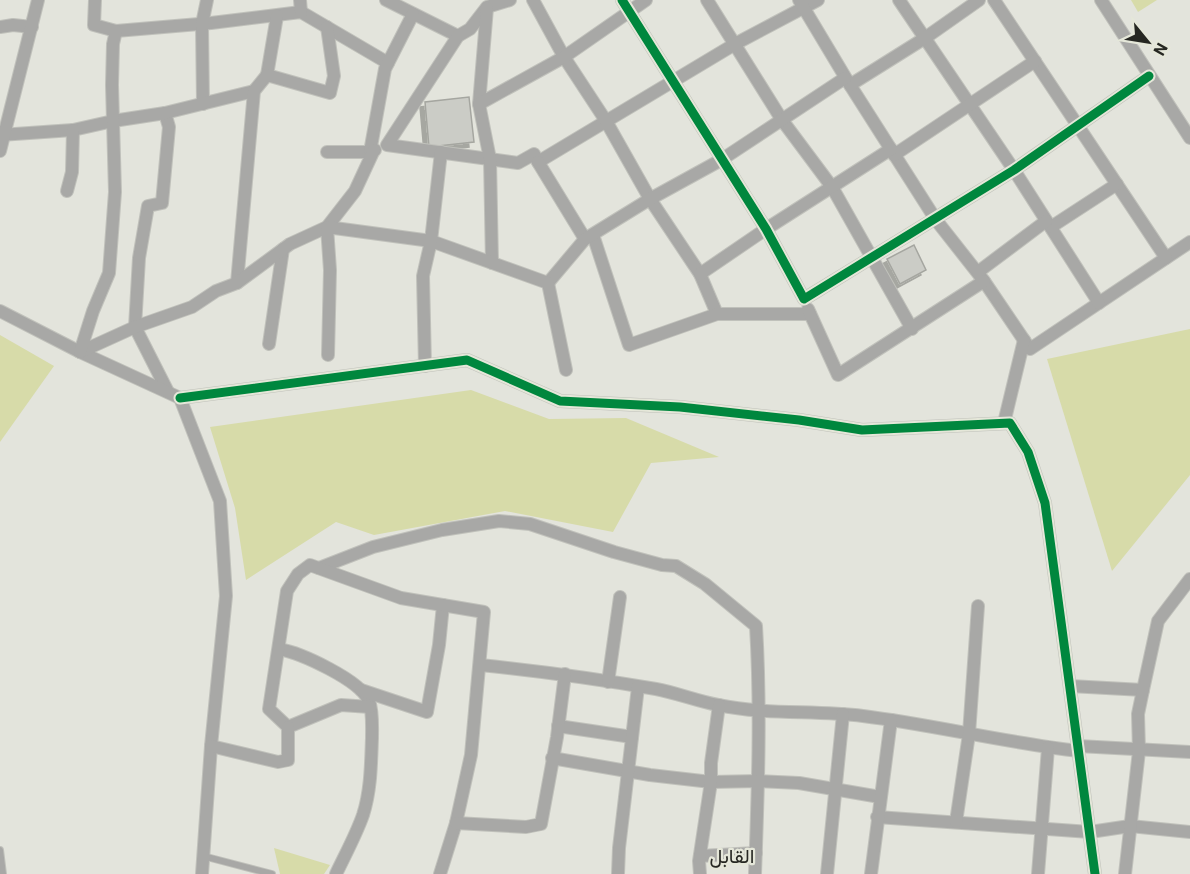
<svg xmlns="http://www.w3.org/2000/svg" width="1190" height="874" viewBox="0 0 1190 874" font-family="Roboto,Vazirmatn,sans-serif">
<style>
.green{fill:#d7dba9}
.building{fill:#cbccc6;stroke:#a5a6a0;stroke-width:1.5;filter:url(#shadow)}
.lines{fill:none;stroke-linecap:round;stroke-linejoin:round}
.service-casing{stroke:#c0c1bb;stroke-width:8}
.minor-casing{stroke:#c0c1bb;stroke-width:14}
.service{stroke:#a8a8a6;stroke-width:6}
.minor{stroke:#a8a8a6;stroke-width:12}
.cycleway-casing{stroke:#e5e7d9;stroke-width:13}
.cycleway{stroke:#00873e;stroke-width:9}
.labels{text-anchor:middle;stroke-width:4.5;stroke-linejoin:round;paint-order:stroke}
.neighbourhood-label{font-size:20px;fill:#262722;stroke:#e5e7d9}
</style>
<defs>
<filter id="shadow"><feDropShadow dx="-5" dy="5" stdDeviation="0" flood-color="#0004"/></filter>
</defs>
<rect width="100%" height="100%" fill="#e3e4dc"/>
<g class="green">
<path d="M1131 0H1157L1138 12Z"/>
<path d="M1190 329V475L1112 571 1047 359Z"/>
<path d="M0 335 54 366 0 442Z"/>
<path d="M471 390 549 419 626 418 719 457 651 463 613 532 505 511 374 535 336 522 246 580 235 508 210 427Z"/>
<path d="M274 848 330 865 324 874H280Z"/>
</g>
<g class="building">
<path d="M469 97 474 142 429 147 425 102Z"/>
<path d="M914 245 926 270 900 284 887 259Z"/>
</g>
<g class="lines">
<g class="service-casing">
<g id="service">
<path d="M0 850 3 874"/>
<path d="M203 856 272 874"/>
</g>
</g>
<g class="minor-casing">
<g id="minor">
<path d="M95 0 94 25 116 31 211 23 301 12 388 63"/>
<path d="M300 0 301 12"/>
<path d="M386 0 458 36"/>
<path d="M510 0 487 7 470 29 458 36 387 145 518 163 534 154 538 162 735 44 818 0"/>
<path d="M533 0 564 57 606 121 650 199 700 274 717 314"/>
<path d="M622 0 766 229 804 299 1014 170 1149 76"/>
<path d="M707 0 782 120 832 187 912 329"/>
<path d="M799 0 850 85 936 220 984 281 1030 349 1190 242"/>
<path d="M899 0 1014 170 1099 303"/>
<path d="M994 0 1166 258"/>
<path d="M1101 0 1190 138"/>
<path d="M487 8 479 104 490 159 492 263"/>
<path d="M0 27 13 25 32 27"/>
<path d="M267 75 277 16"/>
<path d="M850 85 925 38 979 0"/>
<path d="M203 104 202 24 207 0"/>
<path d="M479 104 564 57 646 0"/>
<path d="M165 113 169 127 162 203 148 206 139 258 135 327 168 392"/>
<path d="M0 135 73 130 113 121 165 113 254 91"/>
<path d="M0 151 38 0"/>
<path d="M327 152H370L375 150"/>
<path d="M370 152 385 69 413 14"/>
<path d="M894 155 1035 61"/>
<path d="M538 162 585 239"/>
<path d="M67 191 72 172 73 130"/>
<path d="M1051 227 1117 184"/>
<path d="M593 235 629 345 717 314H810"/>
<path d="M978 272 1046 221"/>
<path d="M700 274 766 229 891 149"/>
<path d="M237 283 254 91 267 75 330 93 334 76 327 27"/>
<path d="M548 283 585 239 650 199 721 160 845 78"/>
<path d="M808 309 838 375 984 281"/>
<path d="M0 311 80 352 180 398 220 501 226 596 211 746 202 874"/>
<path d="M269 344 283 249"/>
<path d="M80 352 135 327 192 307 216 291 237 283 290 244 327 227 355 191 374 150"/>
<path d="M80 352 93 311 109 273 115 192 112 85 113 44 116 31"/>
<path d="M328 355 330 270 327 227 431 241 548 283 566 370"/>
<path d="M425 366 423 276 431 241 441 152"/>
<path d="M180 398 467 360 560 401 680 407 799 420 862 430 1010 423 1028 452 1045 503 1095 874"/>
<path d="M1004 423 1024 340"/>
<path d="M319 568 373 547 442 530 499 521 530 524 614 552 662 565 676 566 705 584 756 626C761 709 758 791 755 874"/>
<path d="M279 649C301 653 360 680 369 701 373 711 372 727 372 738 371 764 371 790 363 815 356 835 345 855 336 874"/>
<path d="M480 665C539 671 598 679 656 689 677 693 697 701 718 705 767 715 814 710 863 716 935 725 1006 743 1079 751"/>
<path d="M608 682 620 597"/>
<path d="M1070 686 1143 690"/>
<path d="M361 690 427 712 439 645 443 605"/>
<path d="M370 707 341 705 288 727 269 709 287 591 298 574 310 565 401 598 484 612 471 755 456 823 440 874"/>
<path d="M558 726 632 737"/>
<path d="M211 746 278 762 288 760V727"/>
<path d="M1078 746 1190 752"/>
<path d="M552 758 650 775 711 782 759 781 799 783 880 797"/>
<path d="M877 817 1090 832 1130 826 1190 832"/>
<path d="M956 822 969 734 978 606"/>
<path d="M456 823 526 827 541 824 557 737 565 674"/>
<path d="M700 856 756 853"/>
<path d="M618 874 619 848 638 687"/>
<path d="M700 874 699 861 711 782V763L719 705"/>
<path d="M827 874 843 714"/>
<path d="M871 874 891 720"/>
<path d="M1038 874 1048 748"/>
<path d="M1125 874 1139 751 1138 714 1143 690 1158 621 1190 579"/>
</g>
</g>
<use href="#service" class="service"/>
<use href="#minor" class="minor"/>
<g class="cycleway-casing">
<g id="cycleway">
<path d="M622 0 766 229 804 299 1014 170 1149 76"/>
<path d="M180 398 467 360 560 401 680 407 799 420 862 430 1010 423 1028 452 1045 503 1095 874"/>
</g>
</g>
<use href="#cycleway" class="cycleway"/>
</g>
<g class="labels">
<g class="neighbourhood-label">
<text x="732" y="863">القابل</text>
</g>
</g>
<g transform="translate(1148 42) rotate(120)" stroke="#e5e7d9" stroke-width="4.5" paint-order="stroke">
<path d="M0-4.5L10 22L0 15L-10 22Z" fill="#262722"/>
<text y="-9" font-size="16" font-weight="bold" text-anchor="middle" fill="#262722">N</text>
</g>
</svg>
